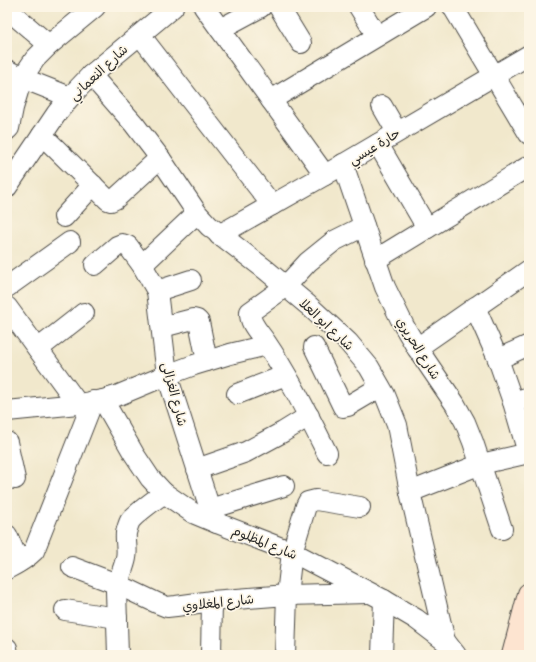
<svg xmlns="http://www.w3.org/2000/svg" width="536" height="662" viewBox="0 0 536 662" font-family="Pangolin,'Playpen Sans Arabic',sans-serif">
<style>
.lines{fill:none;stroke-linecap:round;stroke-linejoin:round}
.street-casing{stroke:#494743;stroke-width:22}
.secondary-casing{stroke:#494743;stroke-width:24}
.street{stroke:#fff;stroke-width:20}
.secondary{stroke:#fde4d0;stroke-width:22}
.labels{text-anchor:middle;stroke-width:3.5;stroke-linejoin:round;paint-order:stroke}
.street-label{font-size:13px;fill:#2b2b2b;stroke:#fcf5e5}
</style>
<rect width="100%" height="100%" fill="#fcf5e5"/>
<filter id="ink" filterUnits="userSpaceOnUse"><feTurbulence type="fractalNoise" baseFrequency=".025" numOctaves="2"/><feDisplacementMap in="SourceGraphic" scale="8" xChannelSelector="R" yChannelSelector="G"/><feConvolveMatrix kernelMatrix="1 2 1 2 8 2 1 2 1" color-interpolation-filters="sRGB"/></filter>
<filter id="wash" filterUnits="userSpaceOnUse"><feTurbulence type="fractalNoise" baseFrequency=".012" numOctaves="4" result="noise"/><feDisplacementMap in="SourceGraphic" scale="16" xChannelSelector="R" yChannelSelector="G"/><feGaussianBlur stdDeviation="0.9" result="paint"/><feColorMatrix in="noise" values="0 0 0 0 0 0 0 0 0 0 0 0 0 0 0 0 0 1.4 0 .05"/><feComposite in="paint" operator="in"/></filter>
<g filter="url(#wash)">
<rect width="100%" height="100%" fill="#f1e8cc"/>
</g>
<g filter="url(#ink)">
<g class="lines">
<g class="street-casing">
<g id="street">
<path d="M204 7 325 175"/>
<path d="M279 7 301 43"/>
<path d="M359 7 377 36"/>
<path d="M453 7 529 134"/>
<path d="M7 9 49 45"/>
<path d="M220 29 261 7"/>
<path d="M140 35 272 205"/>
<path d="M7 70 22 78 70 97"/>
<path d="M91 75 134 124 160 158 197 213 209 226 266 270 308 305 348 342 369 367 385 395 397 425 410 492 445 641"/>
<path d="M271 100 426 7"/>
<path d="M382 106 397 132"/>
<path d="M7 130 9 128 13 108 22 78 35 59 49 45 95 7"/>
<path d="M42 135 108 200 111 201 115 199 160 158"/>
<path d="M378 144 427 228"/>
<path d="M343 164 385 287 404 326 417 348 455 404 465 422 473 442 502 529"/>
<path d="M7 187 57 113 70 97 91 75 173 7"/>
<path d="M64 217 93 185"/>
<path d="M219 235 325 175 529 55"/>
<path d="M375 260 529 166"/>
<path d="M95 265 117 246 122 244 128 246 142 265 157 291 167 375 210 509 217 523"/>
<path d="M142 265 197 213"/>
<path d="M7 287 70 242"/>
<path d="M157 291 191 280"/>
<path d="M7 307 78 404"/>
<path d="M475 307 498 359 513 402 528 453"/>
<path d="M162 327 193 319 197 320 199 322 207 361"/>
<path d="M314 347 343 407 348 406 380 387"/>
<path d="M417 348 529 270"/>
<path d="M38 349 84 313"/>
<path d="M498 359 529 345"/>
<path d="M237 394 286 375"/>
<path d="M103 400 134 454 150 478 164 493 193 513 217 523 292 552 384 600 416 619 445 641 456 655"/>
<path d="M513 402 529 397"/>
<path d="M7 411 78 404 103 400 119 395 167 375 194 365 230 354 267 345"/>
<path d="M7 442 15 479"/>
<path d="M327 453C308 415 289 376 265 341 259 332 249 323 250 312L285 287 308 262 334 241 364 226"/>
<path d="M197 469 246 452 283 432 309 416"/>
<path d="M410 492 481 464 529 453"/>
<path d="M210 509 284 486"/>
<path d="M7 535 19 562"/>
<path d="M72 567 117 584 157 603 167 607 176 606 212 601 287 595 369 593"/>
<path d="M7 569C17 564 26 559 34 551L93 401"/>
<path d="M65 610 117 618"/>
<path d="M7 648 8 655"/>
<path d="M118 655 116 591C118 579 124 569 126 558 128 550 125 541 126 533 127 529 128 525 130 521 136 513 155 500 164 493"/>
<path d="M211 655 212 601"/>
<path d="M285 655 287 595 292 552 306 506 308 502 316 500 360 507"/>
<path d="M382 655 384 600"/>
</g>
</g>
<g class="secondary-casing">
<path id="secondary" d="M513 655 529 594"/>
</g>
<use href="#street" class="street"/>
<use href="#secondary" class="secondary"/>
</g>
</g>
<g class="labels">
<g class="street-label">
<text transform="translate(98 72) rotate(-43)" y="5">شارع النعماني</text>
<text transform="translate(374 146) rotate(-31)" y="5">حارة عيسي</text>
<text transform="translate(327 324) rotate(43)" y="5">شارع ابو العلا</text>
<text transform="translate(419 348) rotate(58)" y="5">شارع الحريري</text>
<text transform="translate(175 394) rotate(75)" y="5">شارع الغزالى</text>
<text transform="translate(265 542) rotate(22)" y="5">شارع المظلوم</text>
<text transform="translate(218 602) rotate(-6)" y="5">شارع المغلاوي</text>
</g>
</g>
<rect width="536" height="662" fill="none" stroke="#fcf5e5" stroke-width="24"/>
</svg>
